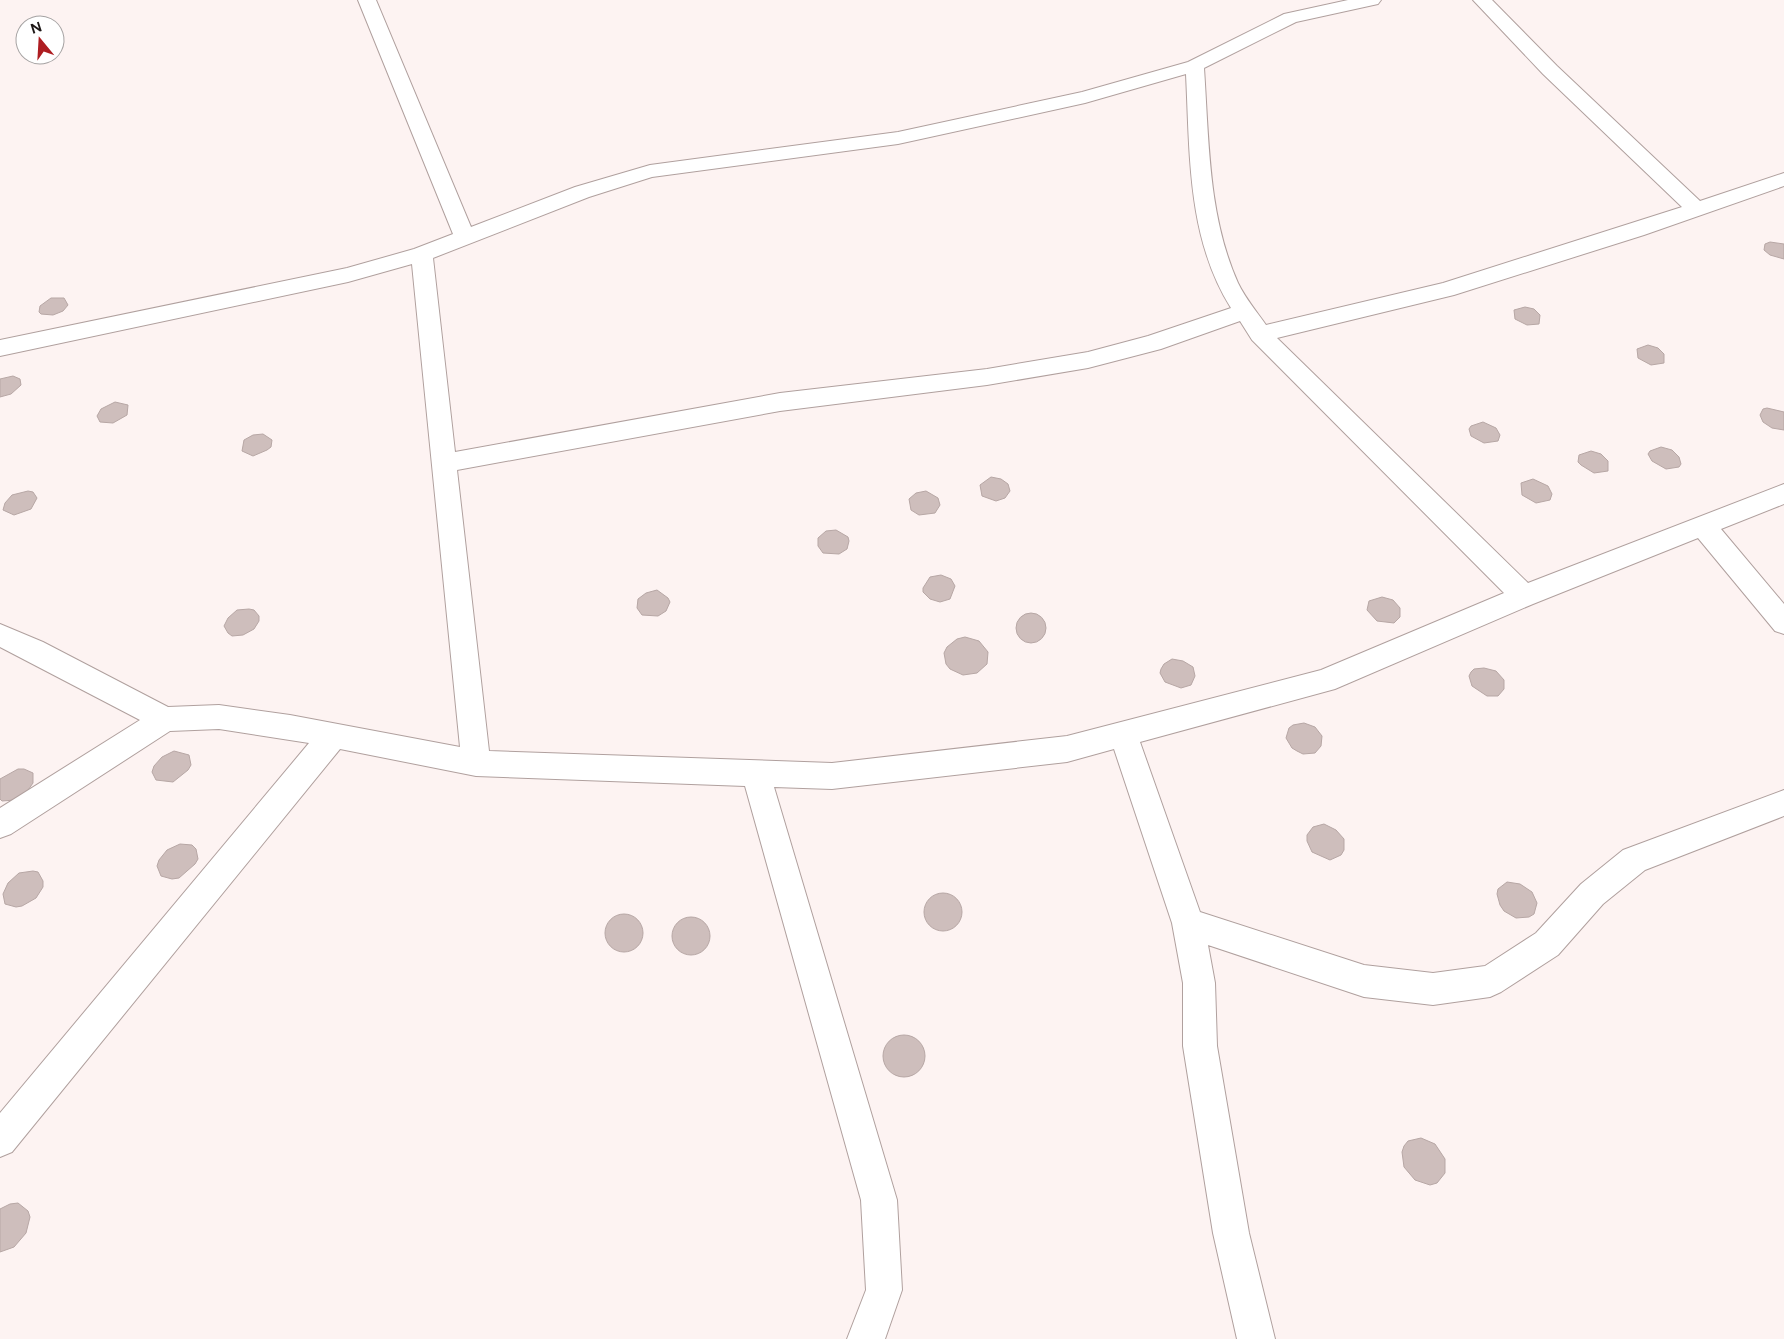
<svg xmlns="http://www.w3.org/2000/svg" width="1784" height="1339" viewBox="0 0 1784 1339" font-family="Figtree,sans-serif">
<style>
.building{fill:#cebebc;stroke:#b7a7a5}
.lines{fill:none;stroke-linecap:round;stroke-linejoin:round}
.street-casing{stroke:#b0a09e;stroke-width:2}
.street{fill:#fff;fill-rule:evenodd}
</style>
<rect width="100%" height="100%" fill="#fdf3f2"/>
<g class="building">
<path d="M1770 242 1784 244V259L1770 255 1764 250 1765 244Z"/>
<path d="M51 298H64L68 305 63 311 53 315 41 314 39 312 40 306Z"/>
<path d="M1525 307 1534 309 1540 315 1539 324 1527 325 1515 319 1514 310Z"/>
<path d="M1648 345 1658 348 1664 354V363L1651 365 1638 358 1637 349Z"/>
<path d="M13 376 20 379 21 385 11 394 0 397V379Z"/>
<path d="M115 402 128 405 127 415 113 423 100 422 97 416 101 409Z"/>
<path d="M1767 408 1784 412V430L1772 428 1763 422 1760 415 1763 409Z"/>
<path d="M1483 422 1496 428 1500 435 1498 441 1484 443 1471 436 1469 429 1471 426Z"/>
<path d="M263 434 272 440 271 447 267 450 253 456 242 451 244 440 253 435Z"/>
<path d="M1661 447 1672 450 1679 457 1681 464 1679 467 1666 469 1652 461 1648 454 1650 451Z"/>
<path d="M1591 451 1601 454 1608 461V471L1594 473 1581 465 1578 462 1579 455Z"/>
<path d="M991 477 1001 479 1008 484 1010 491 1005 498 996 501 982 496 980 485Z"/>
<path d="M1533 479 1548 486 1552 494 1550 500 1536 503 1522 495 1521 483Z"/>
<path d="M28 491 33 492 37 498 31 509 14 515 3 510 5 503 12 495Z"/>
<path d="M926 491 938 498 940 505 935 513 919 515 911 510 909 499 916 493Z"/>
<path d="M836 530 848 537 849 541 847 549 839 554 823 553 818 546V538L826 531Z"/>
<path d="M941 575 951 579 955 586 950 599 940 602 930 599 923 592V588L930 577Z"/>
<path d="M657 590 668 598 670 602 666 611 658 616 642 615 637 608 638 599 646 593Z"/>
<path d="M1382 597 1393 600 1400 608V617L1394 623 1377 621 1367 610 1369 601Z"/>
<path d="M249 609 254 610 259 616V621L254 629 243 635 232 636 228 633 224 626 228 618 237 610Z"/>
<circle cx="1031" cy="628" r="15"/>
<path d="M965 637 979 641 988 652 987 664 977 673 963 675 950 669 946 664 944 653 947 647 957 639Z"/>
<path d="M1172 659 1183 661 1193 667 1195 676 1191 685 1181 688 1165 682 1160 673 1161 669 1164 664Z"/>
<path d="M1484 668 1496 671 1504 680V689L1498 696H1487L1472 686 1469 676 1471 672 1474 669Z"/>
<path d="M1304 723 1315 727 1322 736 1321 746 1315 753 1303 754 1297 751 1292 748 1286 738 1289 728 1293 725Z"/>
<path d="M174 751 189 755 191 765 188 770 173 782 156 780 152 772 154 766 162 757Z"/>
<path d="M18 769H24L33 773V783L26 793 15 800 2 801 0 799V779Z"/>
<path d="M1324 824 1336 830 1344 839V850L1341 855 1330 860 1312 852 1307 841V835L1313 827Z"/>
<path d="M180 844 192 845 196 849 198 859 195 864 179 878 172 879 161 876 157 866 159 860 167 850Z"/>
<path d="M33 871 38 872 43 881V887L36 898 22 906 16 907 5 904 3 894 8 883 19 873Z"/>
<path d="M1507 882 1520 884 1532 892 1537 903 1534 914 1529 917 1516 918 1504 911 1500 905 1497 894 1498 889Z"/>
<circle cx="943" cy="912" r="19"/>
<circle cx="624" cy="933" r="19"/>
<circle cx="691" cy="936" r="19"/>
<circle cx="904" cy="1056" r="21"/>
<path d="M1421 1138 1435 1144 1445 1159V1173L1437 1183 1430 1185 1415 1180 1404 1167 1402 1152 1404 1146 1408 1141Z"/>
<path d="M18 1203 28 1211 30 1217 26 1233 14 1247 0 1252V1209L10 1204Z"/>
</g>
<g class="lines">
<g class="street-casing">
<path id="street" d="M358 0H376L471 227 575 187 650 165 898 132 1082 92 1188 62 1284 14 1348 0H1381L1378 4 1296 22 1204 68C1209 141 1208 216 1238 283 1245 298 1257 312 1266 325L1443 283 1682 207 1543 74 1473 0H1492L1557 66 1700 201 1784 173V186L1644 235 1454 295 1277 338 1528 583 1784 484V504L1721 529 1784 604V634L1775 631 1698 538 1533 604 1335 689 1140 742 1200 912 1364 965 1433 973 1485 966 1536 933 1581 884 1623 850 1784 790V816L1645 870 1603 904 1558 955 1501 992 1490 997 1433 1005 1364 997 1208 945 1215 983 1217 1046 1249 1233 1275 1339H1237L1213 1233 1183 1046V983L1172 923 1114 749 1067 762 832 789 774 787 897 1200 902 1290 885 1339H847L866 1290 861 1200 745 786 476 776 340 749 12 1152 0 1157V1113L309 743 219 729 170 731 11 834 0 838V808L140 720 0 647V624L43 642 168 707 219 705 290 715 460 747 412 264 348 282 0 356V340L347 268 414 249 453 234ZM1186 74C1190 154 1187 238 1231 308L1148 336 1088 352 987 369 780 393 455 452 433 258 589 197 652 177 898 144 1085 103ZM1240 321 1252 340 1504 593 1321 670 1067 736 832 763 489 751 457 470 780 411 987 385 1088 368 1161 349Z"/>
</g>
<use href="#street" class="street"/>
</g>
<g transform="translate(40 40) rotate(342)"><circle r="24" fill="#ffffff" stroke="#a5a2a2"/>
<path d="M0-4L9 19L0 12L-9 19Z" fill="#ae1d21"/>
<text y="-8" font-size="14" font-weight="bold" text-anchor="middle" fill="#1d1716">N</text>
</g>
</svg>
